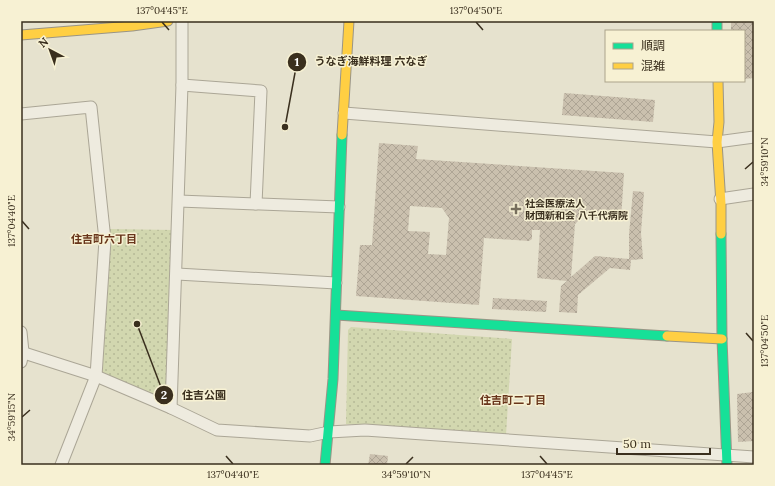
<svg xmlns="http://www.w3.org/2000/svg" width="775" height="486" viewBox="0 0 775 486" font-family="Lora,'Noto Sans JP',serif">
<style>
.grass{fill:url(#grass-dots)}
.building{fill:url(#building-cross-hatch);fill-rule:evenodd}
.lines{fill:none;stroke-linecap:round;stroke-linejoin:round}
.street-casing{stroke:#aba696;stroke-width:13}
.fast-casing{stroke:#9a9586;stroke-width:11}
.slow-casing{stroke:#9a9586;stroke-width:11}
.street{stroke:#eeebdf;stroke-width:11}
.fast{stroke:#16e098;stroke-width:9}
.slow{stroke:#ffcf43;stroke-width:9}
.ticks{fill:none;stroke:#3a2f1e;stroke-width:1.5}
.poi-dot{fill:#766e5c;stroke:#f7f1d3;stroke-width:1.5}
.labels{text-anchor:middle;stroke-width:3;stroke-linejoin:round;paint-order:stroke}
.poi-label{font-size:10px;font-weight:bold;fill:#3a2f1e;stroke:#f7f1d3;text-anchor:start}
.neighbourhood-label{font-size:11px;font-weight:bold;fill:#68351b;stroke:#f7f1d3}
.leader{fill:none;stroke:#3a2f1e;stroke-width:1.5}
.callout-dot{fill:#3a2f1e;stroke:#f7f1d3;stroke-width:1.5}
.mark-label{font-size:12px;text-anchor:middle;font-weight:bold;fill:#fff}
.callout-label{font-size:11px;text-anchor:middle;font-weight:bold;fill:#3a2f1e;stroke:#f7f1d3;stroke-width:3;stroke-linejoin:round;paint-order:stroke}
.neatline{fill:none;stroke:#3a2f1e;stroke-width:1.5}
.ticks-label{font-size:10px;text-anchor:middle;fill:#3a2f1e}
</style>
<defs>
<pattern id="grass-dots" width="8" height="8" patternUnits="userSpaceOnUse"><rect width="8" height="8" fill="#d2d7af"/><path d="M2 2h.1M6 6h.1" fill="none" stroke="#b5b996" stroke-width="1.8" stroke-linecap="round"/></pattern>
<pattern id="building-cross-hatch" width="8" height="8" patternUnits="userSpaceOnUse"><rect width="8" height="8" fill="#cac0ae"/><path d="M0 0l8 8M0 8l8-8" fill="none" stroke="#aea595"/></pattern>
</defs>
<rect width="100%" height="100%" fill="#e6e2ce"/>
<g class="grass">
<path d="M109 229 174 230 168 403 100 373Z"/>
<path d="M351 327 512 339 506 435 346 424 348 330Z"/>
</g>
<g class="building">
<path d="M731 21H754V78L744 79V31H731Z"/>
<path d="M564 93 655 100 653 122 562 115Z"/>
<path d="M379 143 418 146 416 159 624 173 621 220 582 217 575 224 571 277 595 256 629 259V234L633 191 644 192 641 233 643 259 631 260 630 270 610 268 578 295 577 313 559 312 561 286 567 281 537 278 540 230H532V239L529 241 484 238 479 305 356 296 360 245H372ZM410 206 442 208 449 218 446 255 428 254 430 232 408 231Z"/>
<path d="M493 298 547 301 546 312 492 309Z"/>
<path d="M753 392 754 441 738 442 737 394Z"/>
<path d="M370 454 388 456 387 465H368Z"/>
</g>
<g class="lines">
<g class="street-casing">
<g id="street">
<path d="M182 85 261 91 256 204"/>
<path d="M344 113 717 142 754 137"/>
<path d="M21 114 91 107 105 240 96 376 61 465"/>
<path d="M720 199 754 194"/>
<path d="M179 201 339 207"/>
<path d="M177 274 336 283"/>
<path d="M21 332 23 352 21 362"/>
<path d="M21 352 96 376 171 408 217 430 310 436 329 432 365 430 754 457"/>
<path d="M171 408 182 85V21"/>
</g>
</g>
<g class="fast-casing">
<g id="fast">
<path d="M717 21V31"/>
<path d="M721 234 722 339 727 465"/>
<path d="M336 315 667 336"/>
<path d="M325 465 333 379 342 135"/>
</g>
</g>
<g class="slow-casing">
<g id="slow">
<path d="M21 35 132 26 168 21"/>
<path d="M718 81 719 122 717 142 721 204V234"/>
<path d="M342 135 349 21"/>
<path d="M667 336 722 339"/>
</g>
</g>
<use href="#street" class="street"/>
<use href="#fast" class="fast"/>
<use href="#slow" class="slow"/>
</g>
<path class="ticks" d="M162 22 169 30M476 22 483 30M745 169 753 162M22 221 29 229M746 333 753 341M22 417 30 410M226 456 233 464M540 456 547 464M406 464 413 457"/>
<path class="poi-dot" d="M514 203h4v4h4v4h-4v4h-4v-4h-4v-4h4z"/>
<g class="labels">
<g class="poi-label">
<text x="525" y="207">社会医療法人<tspan x="525" dy="12">財団新和会 八千代病院</tspan></text>
</g>
<g class="neighbourhood-label">
<text x="104" y="243">住吉町六丁目</text>
<text x="513" y="404">住吉町二丁目</text>
</g>
</g>
<path class="leader" d="M285 127L297 62M137 324L164 395"/>
<g class="callout-dot">
<circle cx="285" cy="127" r="4"/>
<circle cx="137" cy="324" r="4"/>
<circle cx="297" cy="62" r="10"/>
<circle cx="164" cy="395" r="10"/>
</g>
<g class="mark-label">
<text x="297" y="66">1</text>
<text x="164" y="399">2</text>
</g>
<g class="callout-label">
<text x="371" y="65">うなぎ海鮮料理 六なぎ</text>
<text x="204" y="399">住吉公園</text>
</g>
<rect width="775" height="486" fill="none" stroke="#f7f1d3" stroke-width="44"/>
<rect x="605" y="30" width="140" height="52" fill="#f7f1d3" stroke="#aba38b"/>
<rect x="613" y="43" width="20" height="6" fill="#16e098" stroke="#aba38b"/>
<text x="641" y="50" font-size="12" fill="#3a2f1e">順調</text>
<rect x="613" y="63" width="20" height="6" fill="#ffcf43" stroke="#aba38b"/>
<text x="641" y="70" font-size="12" fill="#3a2f1e">混雑</text>
<g transform="translate(50 50) rotate(319)" stroke="#f7f1d3" stroke-width="3" paint-order="stroke">
<path d="M0-3L7 15L0 10L-7 15Z" fill="#3a2f1e"/>
<text y="-6" font-size="11" font-weight="bold" text-anchor="middle" fill="#3a2f1e">N</text>
</g>
<path d="M617 448v6h93v-6" fill="none" stroke="#3a2f1e" stroke-width="2"/>
<text x="623" y="448" font-size="12" fill="#3a2f1e" stroke="#f7f1d3" stroke-width="3" paint-order="stroke">50 m</text>
<rect x="22" y="22" width="731" height="442" class="neatline"/>
<g class="ticks-label">
<text x="162" y="14">137°04'45"E</text>
<text x="476" y="14">137°04'50"E</text>
<text transform="translate(764 162) rotate(-90)" y="4">34°59'10"N</text>
<text transform="translate(11 221) rotate(-90)" y="4">137°04'40"E</text>
<text transform="translate(764 341) rotate(-90)" y="4">137°04'50"E</text>
<text transform="translate(11 417) rotate(-90)" y="4">34°59'15"N</text>
<text x="233" y="478">137°04'40"E</text>
<text x="406" y="478">34°59'10"N</text>
<text x="547" y="478">137°04'45"E</text>
</g>
</svg>
